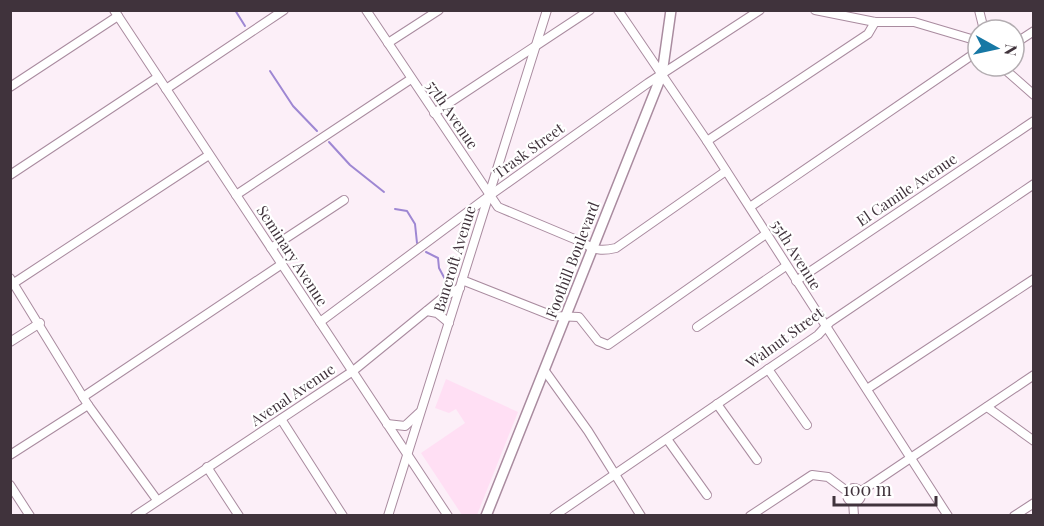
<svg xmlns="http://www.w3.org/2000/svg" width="1044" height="526" viewBox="0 0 1044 526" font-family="'Playfair Display',serif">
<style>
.built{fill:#ffdff4}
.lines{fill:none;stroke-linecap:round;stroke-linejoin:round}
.stream{stroke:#9e87d3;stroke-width:2}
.minor-casing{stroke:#a98b9f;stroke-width:10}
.major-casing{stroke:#a98b9f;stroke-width:12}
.minor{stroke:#fff;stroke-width:8}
.major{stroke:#fff;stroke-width:9}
.labels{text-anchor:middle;stroke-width:4.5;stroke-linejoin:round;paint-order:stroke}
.street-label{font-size:15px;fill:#40333c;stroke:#fff}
</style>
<rect width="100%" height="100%" fill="#fceff8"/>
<path class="built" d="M446 379 518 412 477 515H462L421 453 465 423 456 409 449 413 435 408Z"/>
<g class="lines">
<g class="stream">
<path d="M235 10 245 26"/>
<path d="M270 71 293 106 317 131"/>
<path d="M329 142 350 165 384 192"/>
<path d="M395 209 407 211 415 224 417 243"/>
<path d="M426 252 438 258 439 268 446 281"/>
</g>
<g class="minor-casing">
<g id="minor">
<path d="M114 10 448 516"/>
<path d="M366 10 498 207 584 243C595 251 603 251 616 248L726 171"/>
<path d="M618 10 707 141 948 516"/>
<path d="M815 10 875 22H914L978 41"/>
<path d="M979 10 984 30"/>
<path d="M388 43 439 10"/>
<path d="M1014 44 1034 31"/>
<path d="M1001 66 1034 95"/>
<path d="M10 87 118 16"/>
<path d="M166 89 284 10"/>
<path d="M434 113 590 10"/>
<path d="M707 141 868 34 875 22"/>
<path d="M10 175 158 77"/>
<path d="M236 195 411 79"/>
<path d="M750 207 978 51"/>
<path d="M271 248 344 200"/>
<path d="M10 278 88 405 157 500"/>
<path d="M462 280 553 316 579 317 598 341 608 345 766 234"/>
<path d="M796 281 1034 121"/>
<path d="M14 283 209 155"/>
<path d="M427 311 437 313 449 323"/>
<path d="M320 322 489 196 648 83 760 10"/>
<path d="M697 327 786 266"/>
<path d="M10 342 40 323"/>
<path d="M768 369 807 425"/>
<path d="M545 371 588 431 641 516"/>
<path d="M867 389 1034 279"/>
<path d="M83 397 282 264"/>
<path d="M717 404 757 460"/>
<path d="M987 407 1034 441"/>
<path d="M281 419 343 516"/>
<path d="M387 424 405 426 419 413"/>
<path d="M667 439 707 495"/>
<path d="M10 455 88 405"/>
<path d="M207 467 239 516"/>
<path d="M10 485 30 516"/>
<circle cx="854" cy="495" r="7"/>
<path d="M860 492 1034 375"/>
<path d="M853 501 854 516"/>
<path d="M135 516 353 371 445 296 460 288"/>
<path d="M388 516 547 10"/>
<path d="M554 516 818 335 830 322 1034 184"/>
<path d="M750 516 812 475 828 477 848 492"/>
<path d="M1014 516 1034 503"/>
</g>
</g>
<g class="major-casing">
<path id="major" d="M486 516 662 74 671 10"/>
</g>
<use href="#minor" class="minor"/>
<use href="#major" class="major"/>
</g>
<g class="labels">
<g class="street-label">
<text transform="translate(452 115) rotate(56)" y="5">57th Avenue</text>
<text transform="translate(529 151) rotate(-36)" y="5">Trask Street</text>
<text transform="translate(907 190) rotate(-34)" y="5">El Camile Avenue</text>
<text transform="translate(796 255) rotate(58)" y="5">55th Avenue</text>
<text transform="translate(292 256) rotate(57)" y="5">Seminary Avenue</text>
<text transform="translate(455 259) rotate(-73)" y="5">Bancroft Avenue</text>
<text transform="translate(573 260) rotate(-69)" y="5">Foothill Boulevard</text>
<text transform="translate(785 338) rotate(-36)" y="5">Walnut Street</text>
<text transform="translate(293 395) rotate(-34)" y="5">Avenal Avenue</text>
</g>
</g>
<rect width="1044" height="526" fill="none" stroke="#40333c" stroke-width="24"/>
<g transform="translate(996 48) rotate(98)"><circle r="28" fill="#ffffff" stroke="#b3adb1" stroke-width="1.5"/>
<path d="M0-4.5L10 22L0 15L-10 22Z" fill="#1778a5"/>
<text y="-9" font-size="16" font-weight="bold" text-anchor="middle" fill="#40333c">N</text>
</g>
<path d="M834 496v9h102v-9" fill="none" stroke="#40333c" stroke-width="3"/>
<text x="843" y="496" font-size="18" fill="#40333c" stroke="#ffffff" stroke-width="4.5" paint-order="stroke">100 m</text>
</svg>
